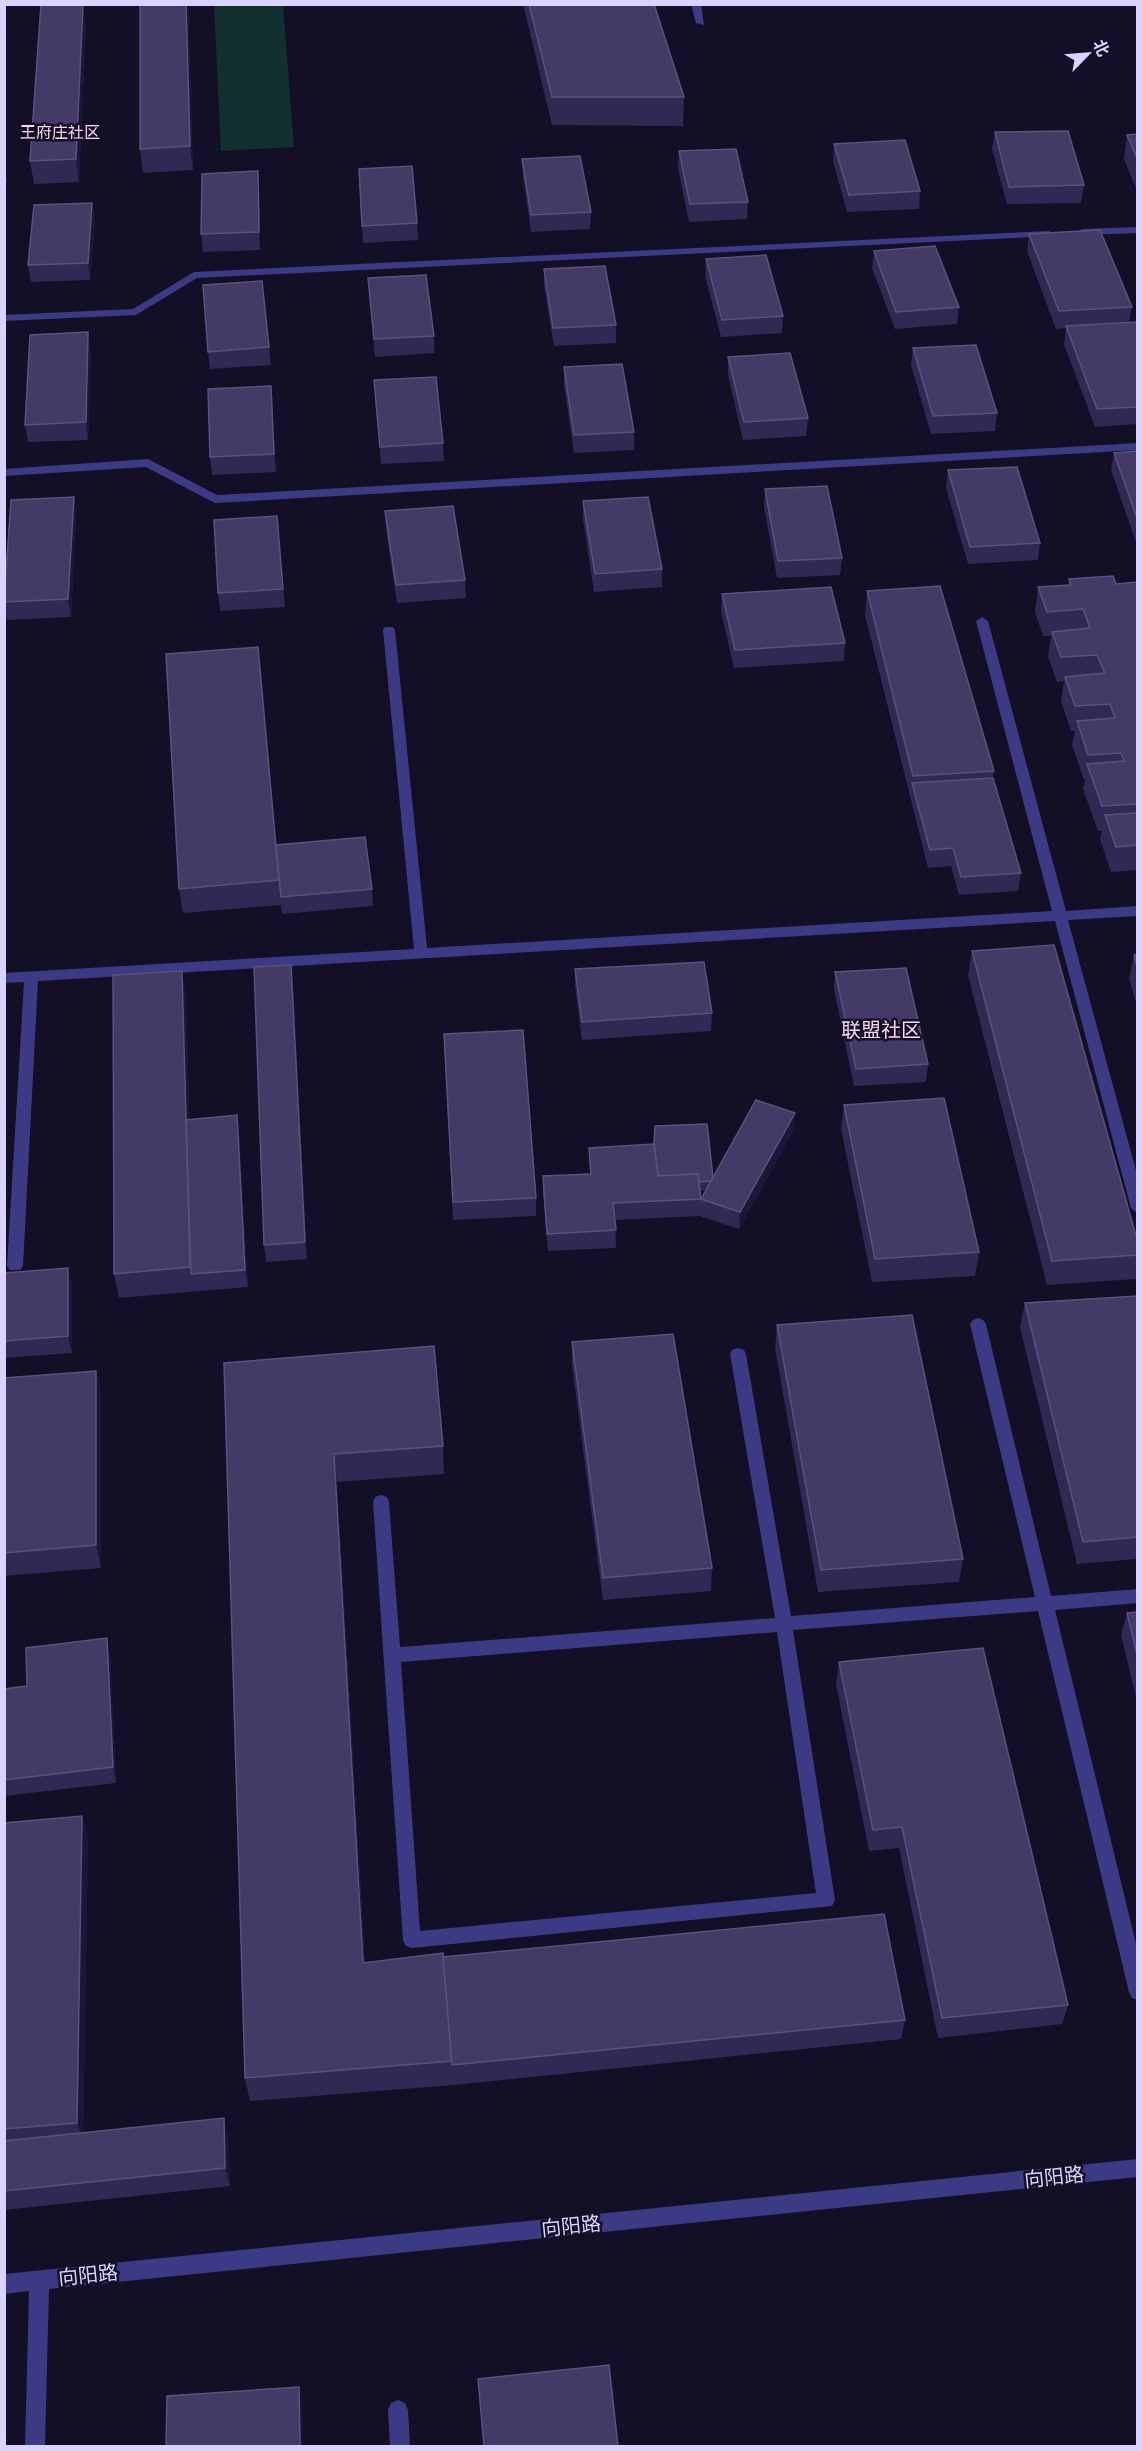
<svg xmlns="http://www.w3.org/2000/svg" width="1142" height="2451" viewBox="0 0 1142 2451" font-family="Signika,'Noto Sans SC',sans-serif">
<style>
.green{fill:#12302f}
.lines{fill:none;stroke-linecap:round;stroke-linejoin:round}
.lane{fill:#3d3a85;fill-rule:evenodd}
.street{fill:#3d3a85;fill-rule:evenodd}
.wall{fill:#312854}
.shaded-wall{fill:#1d163a}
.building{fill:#433a66;stroke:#5a527e;stroke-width:1.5}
.labels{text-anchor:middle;stroke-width:5;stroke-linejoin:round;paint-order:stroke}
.far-quarter-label{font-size:16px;fill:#ffd6f0;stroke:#130f26}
.quarter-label{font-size:20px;fill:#ffd6f0;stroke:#130f26}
.near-street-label{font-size:20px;fill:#d9d4ff;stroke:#130f26}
</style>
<rect width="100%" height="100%" fill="#130f26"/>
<path class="green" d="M214 5H283L294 147 221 151Z"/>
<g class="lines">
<g class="lane">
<path d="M691 4H701L704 25 696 23Z"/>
<path d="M1138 227V233L1082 235 1077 232 1082 229Z"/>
<path d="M1049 231 1054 234 1053 236 197 278 136 315 4 321V315L133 309 194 272Z"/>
<path d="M1138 443V450L215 503 146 467 4 476V469L148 459 217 495Z"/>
<path d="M982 617 988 621 1066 911 1138 906V916L1068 920 1138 1178V1214L1131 1208 1055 921 38 981 23 1266 20 1270H10L7 1266 24 982 4 983V973L414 949 383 630 385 627H393L395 630 427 948 1052 911 976 621Z"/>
<path d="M978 1318 983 1320 986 1324 1051 1596 1138 1589V1603L1055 1610 1138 1952V2000L1132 1998 1129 1992 1038 1611 793 1630 835 1900 832 1906 412 1948 406 1946 403 1940 373 1502 375 1497 381 1495 387 1497 389 1502 400 1647 775 1618 730 1354 732 1350 738 1348 744 1350 746 1354 791 1616 1035 1597 970 1324 973 1320ZM777 1632 816 1893 420 1931 401 1662Z"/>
<path d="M398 2400 405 2403 408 2410 410 2446H390L388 2410 391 2403Z"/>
</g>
<path class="street" d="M1138 2159V2177L49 2289 45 2446H25L29 2291 4 2294V2274Z"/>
</g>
<g class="wall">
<path d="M188 4 193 170 143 173 140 149Z"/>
<path d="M523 4H654L684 97 683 126 552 125Z"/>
<path d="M86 24 79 182 34 184 30 161Z"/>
<path d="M995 132 1084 185 1081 203 1007 204 992 149Z"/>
<path d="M1137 134V191L1124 159 1127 135Z"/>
<path d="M834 144 920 191 919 209 847 212 833 161Z"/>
<path d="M679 151 748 202 747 219 689 222 678 168Z"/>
<path d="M522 159 591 212 590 229 531 232 523 176Z"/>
<path d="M4 161 7 181H4Z"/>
<path d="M359 169 417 223 418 240 363 243Z"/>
<path d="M259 188 260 250 203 252 201 234Z"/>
<path d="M92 203 95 220 90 280 31 282 28 265Z"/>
<path d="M1029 234 1132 307 1129 323 1137 322V424L1095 427 1064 344 1066 328 1056 329 1027 251Z"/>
<path d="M874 251 959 307 957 324 895 329 872 268Z"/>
<path d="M706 259 783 316 782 333 721 337 705 276Z"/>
<path d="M544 269 616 325V343L554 346 544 286Z"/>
<path d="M368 278 434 336V353L375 357Z"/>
<path d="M262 281 271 365 210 369 208 352Z"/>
<path d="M913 348 997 413 995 431 931 434 911 365Z"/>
<path d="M91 350 88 440 28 442 25 425Z"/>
<path d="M728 357 808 418 806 436 743 440 728 375Z"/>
<path d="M564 367 634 432V450L574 453 564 385Z"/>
<path d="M374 380 443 443 444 461 381 464Z"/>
<path d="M272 403 276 472 212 475 210 457Z"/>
<path d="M1137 451V545L1111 470 1114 453Z"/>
<path d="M948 470 1040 543 1038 560 968 564 946 488Z"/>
<path d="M765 489 842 558 840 575 777 578 764 507Z"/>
<path d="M74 497 76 514 71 617 7 620 4 604V596Z"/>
<path d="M583 501 662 569V587L594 592 583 519Z"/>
<path d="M385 511 465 580 466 598 397 603 386 529Z"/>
<path d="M277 516 285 607 220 611 218 593Z"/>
<path d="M1069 579 1116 584 1137 582V870L1111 872 1100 839 1102 831H1098L1083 789 1085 780H1084L1072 745 1075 731H1071L1061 701 1064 681 1057 682 1048 656 1051 636H1043L1035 612 1038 587 1068 585Z"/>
<path d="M867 591 994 771 993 778 1021 873 1018 891 959 895 951 866 928 868 865 615Z"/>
<path d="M722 594 845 643 844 661 734 668 721 612Z"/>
<path d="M276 845 372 889 373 906 282 914 281 905 183 913 179 889Z"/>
<path d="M972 951 1137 1239V1274L1136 1279 1047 1285 968 975Z"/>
<path d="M1137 954V1006L1129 979 1134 955Z"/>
<path d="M575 969 712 1013 711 1031 582 1040 575 987Z"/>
<path d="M835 972 928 1064 926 1082 854 1086 834 990Z"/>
<path d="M293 982 307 1259 266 1262 264 1245Z"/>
<path d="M186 995 189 1119 239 1133 248 1287 119 1298 114 1274Z"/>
<path d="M444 1034 536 1198V1216L453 1220Z"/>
<path d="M844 1105 979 1252 975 1276 872 1282 841 1129Z"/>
<path d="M794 1130 739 1229 700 1216 701 1199 706 1190 700 1191 701 1199 700 1216 615 1220 616 1248 548 1251 543 1194V1176L590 1174 589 1148 713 1177Z"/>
<path d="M68 1268 72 1285V1353L4 1358V1273Z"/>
<path d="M1137 1296V1559L1077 1564 1020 1327 1025 1303Z"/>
<path d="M777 1325 963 1559 959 1582 818 1592 775 1348Z"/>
<path d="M572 1342 712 1568 711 1591 603 1600 572 1365Z"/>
<path d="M224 1363 443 1446 444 1474 337 1482 365 1963 443 1957 905 2020 901 2039 454 2085 250 2101 245 2078Z"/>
<path d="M96 1371 101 1394V1568L4 1576V1378Z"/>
<path d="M1137 1612V1701L1121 1635 1127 1613Z"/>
<path d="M110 1654 116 1783 4 1796V1689L27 1686Z"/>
<path d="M839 1662 1068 2005 1062 2024 938 2038 899 1848 869 1851 836 1684Z"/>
<path d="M82 1816 88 1838 83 2133 228 2137 230 2186 4 2210V1823Z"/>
</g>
<g class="shaded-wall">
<path d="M83 4 86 24 79 182 76 159Z"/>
<path d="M186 4H188L193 170 190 146Z"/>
<path d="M258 171 259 188 260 250 259 232Z"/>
<path d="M92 203 95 220 90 280 88 263Z"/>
<path d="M88 332 91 350 88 440 86 422Z"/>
<path d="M271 386 272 403 276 472 274 454Z"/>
<path d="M74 497 76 514 71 617 68 599Z"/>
<path d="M291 965 293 982 307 1259 305 1242Z"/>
<path d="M182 971 186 995 194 1274H191L190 1267Z"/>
<path d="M795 1113 794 1130 739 1229 740 1212Z"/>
<path d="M237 1115 239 1133 248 1287 245 1270Z"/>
<path d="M68 1268 72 1285V1353L68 1336Z"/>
<path d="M96 1371 101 1394V1568L96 1545Z"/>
<path d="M334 1454 337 1482 366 1987 363 1963Z"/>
<path d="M107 1638 110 1654 116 1783 113 1767Z"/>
<path d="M82 1816 88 1838 83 2141 77 2123Z"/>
<path d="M224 2118 228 2137 230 2186 225 2168Z"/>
<path d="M299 2387 302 2404 303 2446H300Z"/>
</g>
<g class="building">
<path d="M41 4H83L76 159 30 161Z"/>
<path d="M140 4H186L190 146 140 149Z"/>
<path d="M529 4H654L684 97H552Z"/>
<path d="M1068 131 1084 185 1009 187 995 132Z"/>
<path d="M1137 134V158L1127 135Z"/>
<path d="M905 140 920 191 849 195 834 144Z"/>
<path d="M736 149 748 202 690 204 679 151Z"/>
<path d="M580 156 591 212 531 215 522 159Z"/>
<path d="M412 166 417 223 362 226 359 169Z"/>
<path d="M258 171 259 232 201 234 202 174Z"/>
<path d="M92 203 88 263 28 265 34 205Z"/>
<path d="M1100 230 1132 307 1059 311 1029 234Z"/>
<path d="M935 246 959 307 896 312 874 251Z"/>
<path d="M766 255 783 316 722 320 706 259Z"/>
<path d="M605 266 616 325 553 328 544 269Z"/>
<path d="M426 275 434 336 374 339 368 278Z"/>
<path d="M262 281 269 347 208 352 203 285Z"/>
<path d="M1137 322V407L1097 409 1066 326Z"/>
<path d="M88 332 86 422 25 425 30 335Z"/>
<path d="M976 345 997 413 933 416 913 348Z"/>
<path d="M790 353 808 418 744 422 728 357Z"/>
<path d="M622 364 634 432 574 435 564 367Z"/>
<path d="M436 377 443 443 380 447 374 380Z"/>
<path d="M271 386 274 454 210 457 208 389Z"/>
<path d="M1137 451V518L1114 453Z"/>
<path d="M1017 467 1040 543 970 547 948 470Z"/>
<path d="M827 486 842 558 778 561 765 489Z"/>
<path d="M74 497 68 599 4 602 11 500Z"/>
<path d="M648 497 662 569 595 574 583 501Z"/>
<path d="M453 506 465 580 396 585 385 511Z"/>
<path d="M277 516 283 589 218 593 214 520Z"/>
<path d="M1113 576 1116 584 1137 582V804L1102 806 1087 764 1124 761 1121 753 1088 755 1077 721 1115 718 1110 704 1075 706 1065 677 1105 673 1097 655 1061 657 1052 632 1090 628 1083 609 1047 612 1038 587 1071 585 1069 579Z"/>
<path d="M940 586 994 771 913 776 867 591Z"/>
<path d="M831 587 845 643 735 650 722 594Z"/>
<path d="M258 647 279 880 179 889 166 654Z"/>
<path d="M993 778 1021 873 961 877 953 848 930 850 912 783Z"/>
<path d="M1137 813V845L1116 847 1105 815Z"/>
<path d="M365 837 372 889 281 897 276 845Z"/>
<path d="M1054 945 1137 1239V1255L1052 1261 972 951Z"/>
<path d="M1137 954V966L1134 955Z"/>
<path d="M704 962 712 1013 582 1022 575 969Z"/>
<path d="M291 965 305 1242 264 1245 254 967Z"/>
<path d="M906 968 928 1064 856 1069 835 972Z"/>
<path d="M182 971 190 1267 114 1274 113 975Z"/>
<path d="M523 1030 536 1198 453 1202 444 1034Z"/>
<path d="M944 1098 979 1252 875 1259 844 1105Z"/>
<path d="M756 1100 795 1113 740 1212 701 1199Z"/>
<path d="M237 1115 245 1270 191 1274 186 1120Z"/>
<path d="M707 1124 713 1177 711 1181 699 1182 698 1174 658 1176 654 1144 655 1126Z"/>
<path d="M654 1144 658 1176 698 1174 701 1199 613 1203 616 1230 547 1234 543 1176 591 1174 589 1148Z"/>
<path d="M68 1268V1336L4 1341V1273Z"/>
<path d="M1137 1296V1537L1083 1542 1025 1303Z"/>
<path d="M912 1315 963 1559 821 1570 777 1325Z"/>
<path d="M673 1334 712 1568 603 1578 572 1342Z"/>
<path d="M434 1346 443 1446 334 1454 363 1963 443 1953 452 2061 245 2078 224 1363Z"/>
<path d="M96 1371V1545L4 1553V1378Z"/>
<path d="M1137 1612V1654L1127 1613Z"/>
<path d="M107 1638 113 1767 4 1780V1689L27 1686 26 1648Z"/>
<path d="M983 1648 1068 2005 942 2018 902 1827 873 1830 839 1662Z"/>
<path d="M82 1816 77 2123 4 2129V1823Z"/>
<path d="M884 1914 905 2020 452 2065 443 1957Z"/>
<path d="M224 2118 225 2168 4 2191V2141Z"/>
<path d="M609 2365 618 2446H484L478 2379Z"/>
<path d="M299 2387 300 2446H166L167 2396Z"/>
</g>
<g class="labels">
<g class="far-quarter-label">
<text x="60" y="138">王府庄社区</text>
</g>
<g class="quarter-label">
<text x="881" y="1037">联盟社区</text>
</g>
<g class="near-street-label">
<text transform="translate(1054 2177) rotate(-6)" y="7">向阳路</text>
<text transform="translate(571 2226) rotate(-6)" y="7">向阳路</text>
<text transform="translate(88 2275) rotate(-6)" y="7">向阳路</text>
</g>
</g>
<rect width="1142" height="2451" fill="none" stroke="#d9d4ff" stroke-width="12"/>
<g transform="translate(1088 54) rotate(65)" stroke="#130f26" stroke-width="4.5" paint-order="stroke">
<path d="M0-4.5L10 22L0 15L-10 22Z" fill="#d9d4ff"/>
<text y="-9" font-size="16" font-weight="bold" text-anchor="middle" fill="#d9d4ff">北</text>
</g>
</svg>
